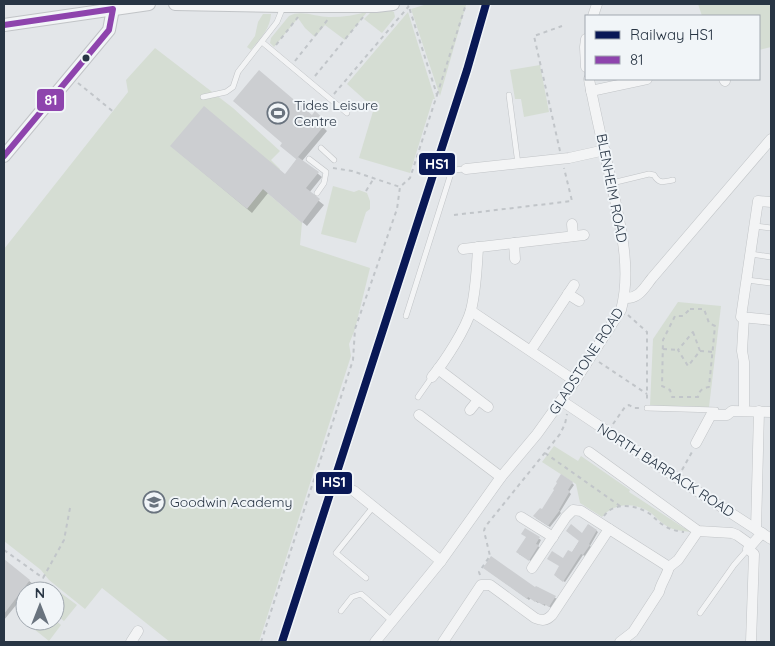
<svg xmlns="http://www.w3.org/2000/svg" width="775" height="646" viewBox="0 0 775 646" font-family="Quicksand,sans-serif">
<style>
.green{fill:#d5ddd3}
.shadow{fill:#0003}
.building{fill:#ccced1}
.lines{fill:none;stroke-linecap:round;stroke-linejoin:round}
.service-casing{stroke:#c1c4c7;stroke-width:6}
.minor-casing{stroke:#c1c4c7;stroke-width:11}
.tertiary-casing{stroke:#c1c4c7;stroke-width:14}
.path{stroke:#c1c5c9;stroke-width:2;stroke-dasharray:4 4;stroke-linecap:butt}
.service{stroke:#f3f4f5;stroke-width:5}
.minor{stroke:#f3f4f5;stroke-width:10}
.tertiary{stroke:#f3f4f5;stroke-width:12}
.bus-1-casing{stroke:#f1f5f8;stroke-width:10}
.bus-1{stroke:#8e44ad;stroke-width:6}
.rail-1-casing{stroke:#f1f5f8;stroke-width:11}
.rail-1{stroke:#091855;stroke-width:8}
.bus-dot{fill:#283544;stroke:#f1f5f8;stroke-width:2}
.labels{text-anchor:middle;stroke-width:4;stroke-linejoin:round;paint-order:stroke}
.poi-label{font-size:14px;fill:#283544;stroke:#f1f5f8;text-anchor:start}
.street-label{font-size:14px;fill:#283544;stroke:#f1f5f8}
.line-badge{stroke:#f1f5f8;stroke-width:2}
.badge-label{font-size:14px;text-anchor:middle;font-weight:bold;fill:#fff}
</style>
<rect width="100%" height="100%" fill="#e3e6e9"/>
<g class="green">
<path d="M453 4 466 5 440 96 411 9 424 5Z"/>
<path d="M698 4H771V47L759 50V16H702Z"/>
<path d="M392 11 394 12 395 17 382 33 364 19 370 13Z"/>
<path d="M367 12 345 40 325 25 315 37 305 28 298 18 274 47 270 43 271 38 289 16C302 9 318 18 331 17 344 17 355 15 367 12Z"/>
<path d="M408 12 435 99H433L410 173 359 158 374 108 347 84Z"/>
<path d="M263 14H271C270 30 260 38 251 50L247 47 255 36 258 22Z"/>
<path d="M155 48 233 108 280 151 271 160 280 169 263 189 302 223 300 245 370 268 355 329 349 344 351 356 259 642H170L102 588 85 609 49 580 41 570 4 541V249L128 92 126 80Z"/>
<path d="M540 65 549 112 524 117 521 99H515L510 70Z"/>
<path d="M333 186 354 192 359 190 367 193 370 201V209L366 212 356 243 321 234Z"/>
<path d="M678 302 721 306 709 407 650 406 653 339Z"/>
<path d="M554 446 578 461 581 456 630 490 629 492 684 528 687 524 692 532C686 531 679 531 673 529 664 526 658 519 651 513 636 502 614 502 602 517L580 503 576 484 542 462Z"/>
<path d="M46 582 77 605 64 621 55 614V591H39Z"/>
<path d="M25 609V621L55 620 61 625 49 641 19 617Z"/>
</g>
<g class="shadow">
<path d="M312 116 323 120 327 124 324 128 327 131 302 161 322 177 309 193 324 205 307 226 268 193 252 213 176 150 285 176 297 159 286 150Z"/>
<path d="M572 483 574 485 569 492 571 494 560 512 561 513 550 527 536 518Z"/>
<path d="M589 525 598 532 590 546 591 547 585 556 583 555 565 582 557 577Z"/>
<path d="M526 530 541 540 538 546 540 548 531 561 519 554 527 537Z"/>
<path d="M4 561 33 584 27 591H25V594L4 620Z"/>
<path d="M487 570 535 589 537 587 557 599 551 608 546 604 545 606 539 602 538 603 531 598 529 600Z"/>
</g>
<g class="building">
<path d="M259 70 312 115 315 111 324 119 321 123 324 126 298 157 319 172 306 188 320 199 302 223 263 189 247 209 170 146 204 106 285 174 298 157 296 159 280 146 282 143 233 101Z"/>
<path d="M561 474 573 482 568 490 570 491 559 510H560L548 526 533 516 540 508 542 509 554 490 553 489 557 483 556 482Z"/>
<path d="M571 524 582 533 588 524 597 530 589 544 590 545 583 555 581 554 563 582 554 575 559 566 547 559 552 551 563 558 568 550 572 552 579 541 566 531Z"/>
<path d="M525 528 540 537 536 544 539 545 529 561 516 552 526 537 521 534Z"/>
<path d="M491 556 535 587 536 586 556 596 549 607 544 604 543 605 536 601 535 602 528 597 527 599 483 568Z"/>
<path d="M4 559 30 580 4 614Z"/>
</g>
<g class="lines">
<g class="service-casing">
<g id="service">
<path d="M262 42 347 113"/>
<path d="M509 95 518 164"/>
<path d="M203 97 226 92 233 87 238 72 277 22 283 7"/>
<path d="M321 148 334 160"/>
<path d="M309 159 326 172 324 183 317 193"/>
<path d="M612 183 649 174 654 175C659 184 663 182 673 180"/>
<path d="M755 226 771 228"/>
<path d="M751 254 771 257"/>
<path d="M747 280 771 283"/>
<path d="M406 316 452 170 466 169"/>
<path d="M418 397 432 377"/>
<path d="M647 408 716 410"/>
<path d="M366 578 336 553 373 507"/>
<path d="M341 611 352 597 361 594 392 621"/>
<path d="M700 613 734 565 748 549"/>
</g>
</g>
<g class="minor-casing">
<g id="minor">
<path d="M593 16 597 4"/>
<path d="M586 39 585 47 586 67"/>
<path d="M724 79 725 81"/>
<path d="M591 91 647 79"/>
<path d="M466 169 569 158 605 150"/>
<path d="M771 202 758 201 741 317 771 320"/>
<path d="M572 224 573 236"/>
<path d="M514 243 515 259"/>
<path d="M463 249 584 235"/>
<path d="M568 294 579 301"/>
<path d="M625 298C639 299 644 288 652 278L771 139"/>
<path d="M471 311 575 381"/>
<path d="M531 350 574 285"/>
<path d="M438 369 488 407"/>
<path d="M432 377C445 361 466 329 471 310 476 290 477 268 478 247"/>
<path d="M562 401 677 478 771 539"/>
<path d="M744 406V362L742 351 744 317"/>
<path d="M470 410 478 400"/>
<path d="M419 415 501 477"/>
<path d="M696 443 711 415H727L732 411 771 412"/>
<path d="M589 452 698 531 732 533 737 535 751 545"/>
<path d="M354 491 441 561"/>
<path d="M521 517 553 537"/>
<path d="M756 529 759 411"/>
<path d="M532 568 566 517 573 510 581 511 669 567 678 560 698 531"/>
<path d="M131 642 138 631"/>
<path d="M375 642 441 561 501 477 537 434 575 381 621 310C631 273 622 232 614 195 606 156 596 118 589 79"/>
<path d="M443 642 481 585H490L535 618C542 621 546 621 552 615L609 529"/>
<path d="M620 642 633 632 659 592C661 583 667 576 669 567"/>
<path d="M751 642 754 554 748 549 762 533"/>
</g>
</g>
<g class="tertiary-casing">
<g id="tertiary">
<path d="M175 4 283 6H376L393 4"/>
<path d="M4 25 149 4"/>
<path d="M4 156 109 30 113 9"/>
</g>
</g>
<g class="path">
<path d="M276 45 298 17"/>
<path d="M295 61 329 18"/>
<path d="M315 76 364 16"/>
<path d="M78 83 115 113"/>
<path d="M334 94 409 6"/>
<path d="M437 95 466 4"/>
<path d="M560 151 534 36 562 26"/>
<path d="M333 168 352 171 400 187"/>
<path d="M366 191 374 178"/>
<path d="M454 215 572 201 564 168"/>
<path d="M690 309H704L709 323 715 326 709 387C703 388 699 390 698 397H672L670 390 662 386 663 340 675 316H683Z"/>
<path d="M628 315 647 332V401"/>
<path d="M693 332 700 351 688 366 678 350Z"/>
<path d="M663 349 678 350"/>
<path d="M700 351 713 352"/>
<path d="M599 362 647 394"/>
<path d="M613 424 625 407 629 405 634 408H641"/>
<path d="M545 453 620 506"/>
<path d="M682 470 692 452"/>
<path d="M604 516C614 501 637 505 650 514 655 518 659 523 665 526 671 530 677 531 684 532"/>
<path d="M4 550 43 578 64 540 70 508"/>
<path d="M480 575 479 572 490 556 484 531 485 527 560 434 565 424 567 414"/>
<path d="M261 642 353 360 355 329 397 209 400 187 410 178 437 95 408 4"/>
</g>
<use href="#service" class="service"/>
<use href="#minor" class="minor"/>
<use href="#tertiary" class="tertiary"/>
<g class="bus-1-casing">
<path id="bus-1" d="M4 25 113 9 109 30 4 156"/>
</g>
<use href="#bus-1" class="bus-1"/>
<g class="rail-1-casing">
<path id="rail-1" d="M282 642 467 70 486 4"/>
</g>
<use href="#rail-1" class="rail-1"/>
</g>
<defs>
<g id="stadium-ring" transform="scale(1.125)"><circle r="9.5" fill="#f1f5f8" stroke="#69737e" stroke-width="1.5"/><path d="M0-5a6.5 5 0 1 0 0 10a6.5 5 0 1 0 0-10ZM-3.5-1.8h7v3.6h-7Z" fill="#69737e"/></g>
<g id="school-ring" transform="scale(1.125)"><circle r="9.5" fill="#f1f5f8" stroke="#69737e" stroke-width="1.5"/><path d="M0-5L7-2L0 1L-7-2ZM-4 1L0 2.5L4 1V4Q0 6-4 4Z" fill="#69737e"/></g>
</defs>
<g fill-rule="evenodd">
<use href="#stadium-ring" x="278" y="113"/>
<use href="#school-ring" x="154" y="502"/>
</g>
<circle class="bus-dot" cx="86" cy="58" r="4.5"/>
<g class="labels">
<g class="poi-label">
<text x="294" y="110">Tides Leisure<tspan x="294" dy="16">Centre</tspan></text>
<text x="170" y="507">Goodwin Academy</text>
</g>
<g class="street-label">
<text transform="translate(612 188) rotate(79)" y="5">BLENHEIM ROAD</text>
<text transform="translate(586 361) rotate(-57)" y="5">GLADSTONE ROAD</text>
<text transform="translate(666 470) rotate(33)" y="5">NORTH BARRACK ROAD</text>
</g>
</g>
<g class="line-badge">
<rect x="36" y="88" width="29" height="24" rx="5" fill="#8e44ad"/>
<rect x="418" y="152" width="38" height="24" rx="5" fill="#091855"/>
<rect x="315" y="471" width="38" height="24" rx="5" fill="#091855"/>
</g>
<g class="badge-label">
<text x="51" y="105">81</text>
<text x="437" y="169">HS1</text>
<text x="334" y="487">HS1</text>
</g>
<rect width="775" height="646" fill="none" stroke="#283544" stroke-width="10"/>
<rect x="585" y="15" width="175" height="65" fill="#f1f5f8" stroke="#a1a8b0"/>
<rect x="595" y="31" width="25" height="8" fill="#091855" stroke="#a1a8b0"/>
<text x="630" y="40" font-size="15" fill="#283544">Railway HS1</text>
<rect x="595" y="56" width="25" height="8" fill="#8e44ad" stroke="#a1a8b0"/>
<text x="630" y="65" font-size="15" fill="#283544">81</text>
<g transform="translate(40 606)"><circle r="24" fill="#f1f5f8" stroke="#a1a8b0"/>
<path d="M0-4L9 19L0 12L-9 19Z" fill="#69737e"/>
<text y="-8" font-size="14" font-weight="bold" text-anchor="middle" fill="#283544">N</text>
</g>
</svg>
